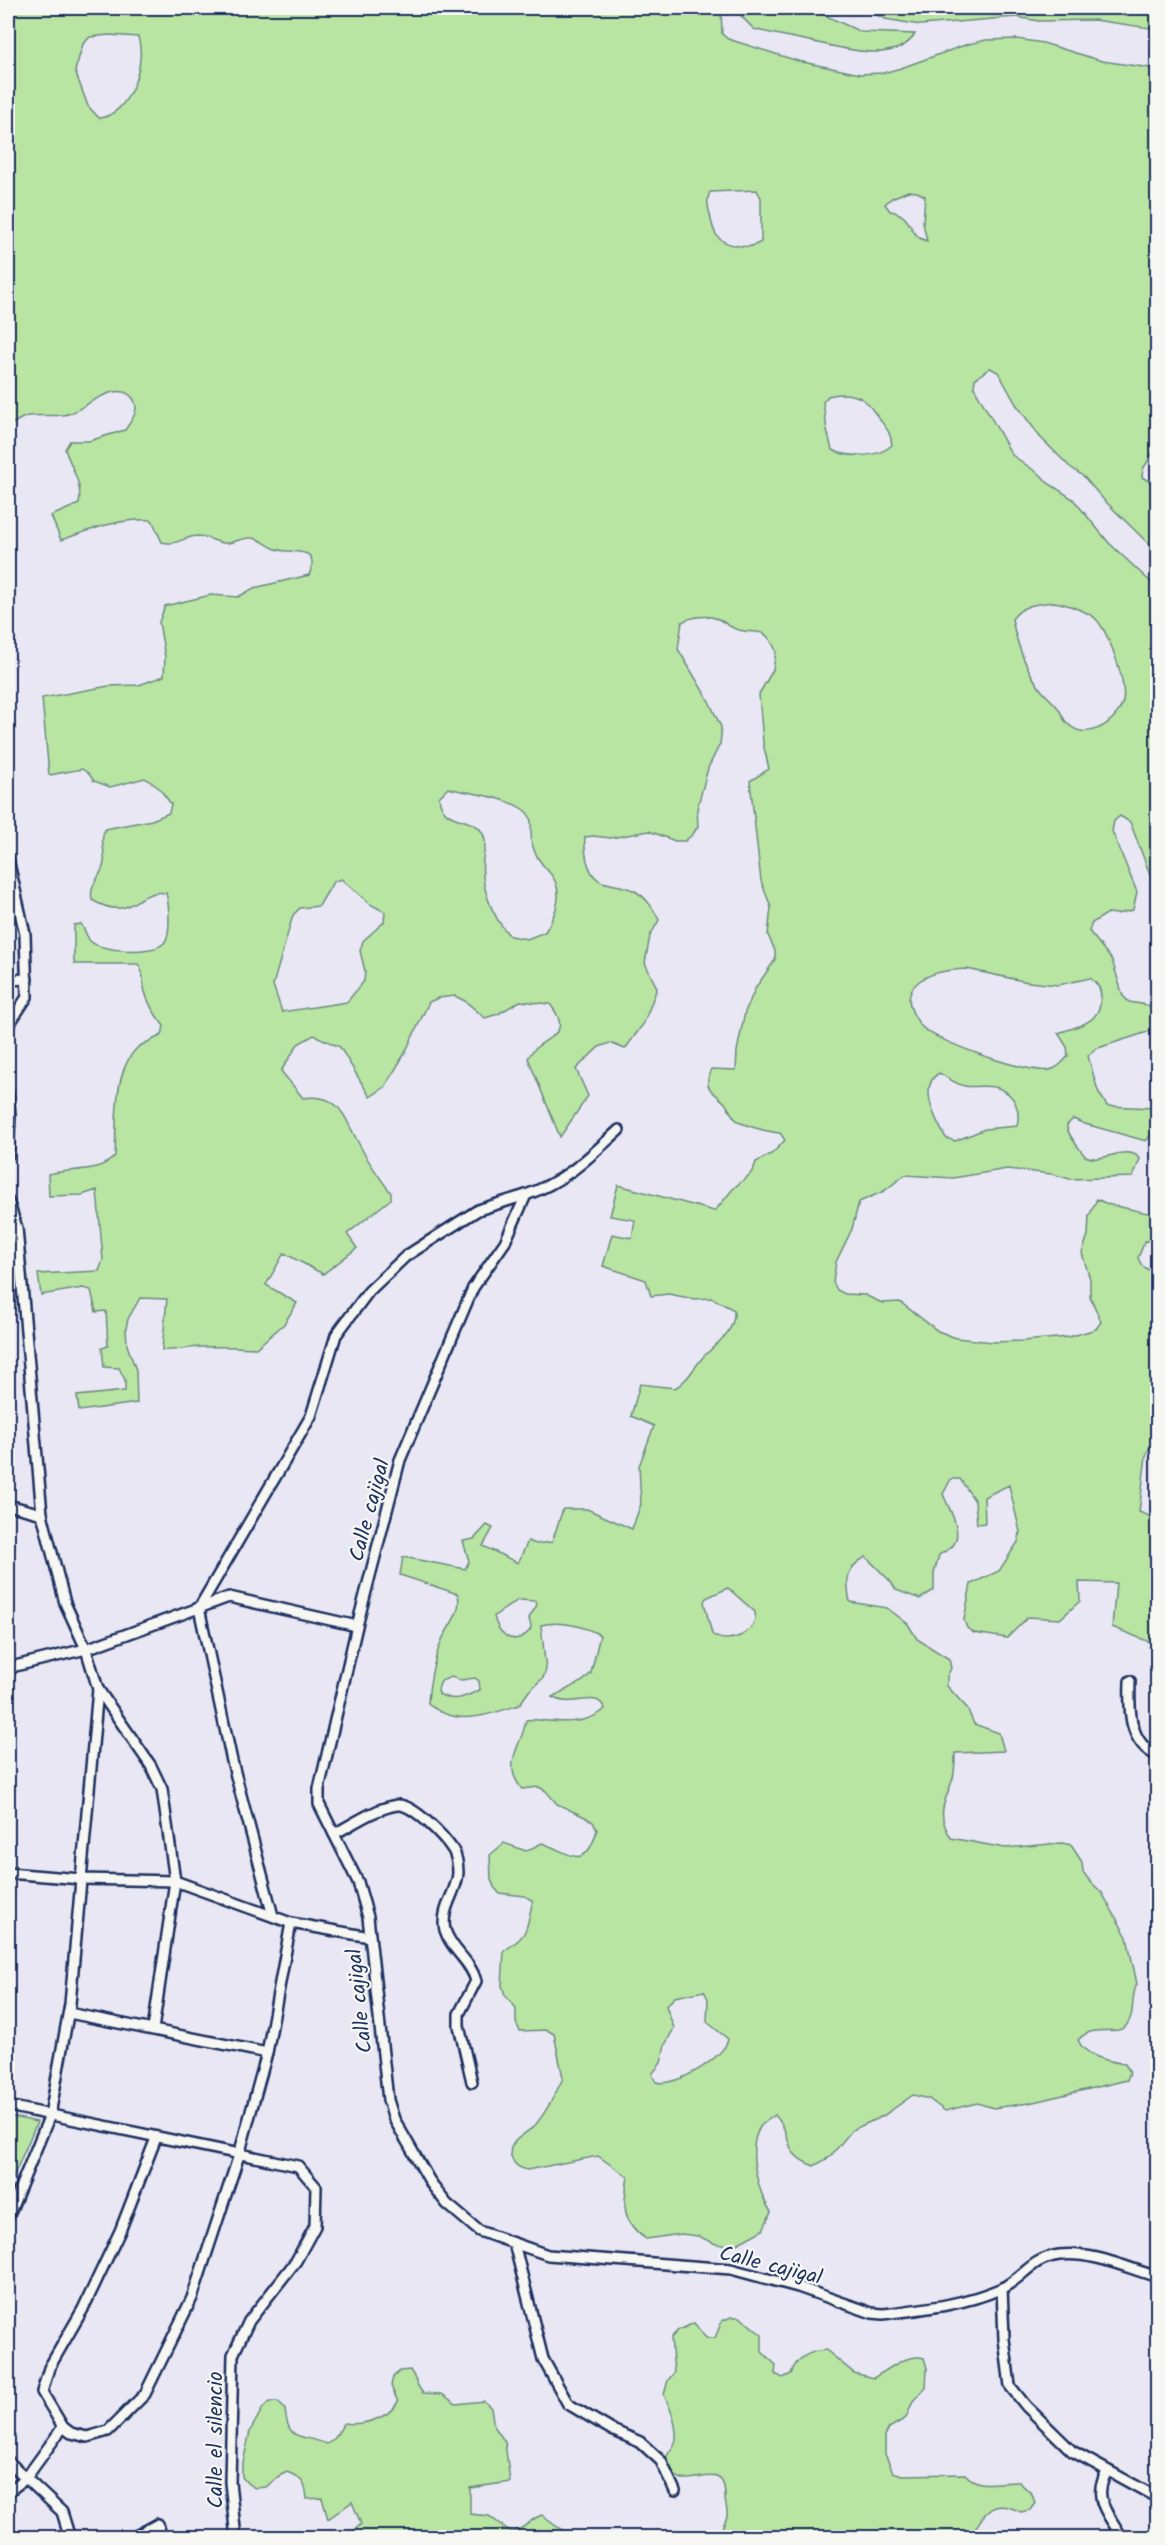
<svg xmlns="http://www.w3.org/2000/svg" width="1165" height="2545" viewBox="0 0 1165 2545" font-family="Kalam,sans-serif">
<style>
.green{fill:#b9e5a2;stroke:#6a8a80;stroke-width:1.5;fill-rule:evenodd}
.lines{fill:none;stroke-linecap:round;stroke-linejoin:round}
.minor-casing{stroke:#1b2f5e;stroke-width:14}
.minor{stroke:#f6f6f2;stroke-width:9}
.labels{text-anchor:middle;stroke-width:4.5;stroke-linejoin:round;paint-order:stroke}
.street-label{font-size:21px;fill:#1b2f5e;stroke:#f6f6f2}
</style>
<rect width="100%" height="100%" fill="#e9e7f3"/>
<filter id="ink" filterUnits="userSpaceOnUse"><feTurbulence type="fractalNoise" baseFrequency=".0167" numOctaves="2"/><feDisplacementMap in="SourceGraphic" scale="12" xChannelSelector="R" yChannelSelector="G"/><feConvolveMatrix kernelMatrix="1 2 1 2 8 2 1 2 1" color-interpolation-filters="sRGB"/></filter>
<g filter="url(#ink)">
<g class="green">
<path d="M8 8H721L722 34 728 39 798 61 860 74 883 73 901 68 965 45 986 40 1017 39 1043 43 1102 61 1157 69 1158 452 1152 454 1143 469 1142 477 1157 486V552L1103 499 1084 477 1069 466 1040 437 1016 404 998 372 990 368 975 379 974 387 1012 455 1042 476 1048 483 1073 499 1109 543 1157 588V893L1130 822 1120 816 1114 821 1112 831 1137 892 1133 910 1117 914 1108 913 1092 923 1089 931 1112 960 1123 996 1129 1002 1147 1005 1157 1015V1029L1095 1049 1088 1056 1098 1091 1107 1106 1154 1108 1152 1134 1146 1141 1085 1124 1073 1119 1067 1125C1066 1133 1079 1148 1085 1156 1102 1164 1119 1147 1136 1155L1140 1159 1133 1177 1070 1179 1052 1174 1007 1169 953 1178 905 1175 884 1191 859 1202 852 1229 836 1262 833 1282 837 1290 845 1294 865 1295 882 1303 900 1302 938 1331 956 1338 993 1342 1022 1341 1069 1337 1096 1329 1101 1322 1090 1296V1279L1082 1253 1088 1235 1089 1216 1097 1199 1107 1204 1157 1215V1240L1145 1241 1138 1258 1142 1266 1157 1275V1429L1146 1456 1139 1512 1157 1519V1645L1112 1627 1116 1583 1079 1582 1080 1601 1060 1619 1028 1617 1007 1638 974 1633 967 1628 964 1620 971 1584 999 1571 1018 1542 1020 1532 1009 1485 984 1497 985 1523 977 1524 975 1501 960 1479H951L943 1494C948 1507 963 1530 954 1544 951 1549 944 1552 939 1555L934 1573V1590L920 1599 896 1590 891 1582 866 1557C845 1567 846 1583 850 1602L887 1608 908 1624 917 1639 949 1659 951 1668 947 1677V1686L967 1708 974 1724 999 1733 1004 1751 955 1753C955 1761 955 1770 953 1778 945 1803 935 1812 951 1838L1005 1848 1062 1843 1071 1845 1082 1862 1083 1872 1089 1880 1102 1893 1127 1937 1137 1984C1130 1997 1136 2014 1126 2026 1117 2037 1095 2022 1078 2040 1085 2057 1109 2061 1125 2064L1130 2072 1127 2080 1029 2103 994 2108 977 2103 945 2111 929 2099 913 2095 883 2116 852 2130 830 2157 814 2166C780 2154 795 2137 775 2115 770 2119 763 2123 760 2127 746 2150 758 2192 771 2212L763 2230 733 2246 716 2244 698 2236 681 2234 646 2239C621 2222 623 2204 628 2177L598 2156 527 2170C520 2168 515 2166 512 2159 504 2141 527 2135 536 2124 547 2111 556 2093 563 2078L554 2034 547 2030 520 2031 516 2023V2008L505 1995 502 1986 504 1951C531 1933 525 1930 533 1901L525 1896 499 1893 494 1887 491 1879 490 1855 504 1843 526 1851 542 1843C571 1853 585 1873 597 1830L593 1822 585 1817 557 1804 546 1791 539 1787 522 1789C500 1763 523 1745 526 1720 535 1718 540 1721 549 1721 568 1723 591 1722 605 1709 596 1688 574 1710 552 1697L583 1681 591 1673 600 1635C584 1626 559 1620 541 1625L546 1670 543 1678 529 1691 519 1705C488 1715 455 1728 428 1703 429 1684 434 1660 441 1642 449 1624 462 1614 458 1594L400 1575 403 1557 465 1569 469 1561 463 1541 474 1539 487 1525 493 1528 483 1546 518 1563 528 1541 536 1544 552 1542 563 1509H587L632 1529 641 1504 639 1466 654 1426 631 1416 640 1384 675 1388C688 1381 694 1367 704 1356 717 1343 736 1331 734 1310L712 1298 694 1299 669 1294 651 1296 646 1280 603 1266 612 1234 632 1238 635 1220 610 1216 618 1185 714 1211C723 1203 727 1195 734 1188 743 1179 753 1176 756 1162L773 1153 785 1140 780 1133C769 1132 749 1127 739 1122 732 1118 730 1109 725 1103 713 1090 702 1090 711 1069L736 1070 737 1051 745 1012 756 987 775 960V951L768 935 771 907 761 881 750 781 769 769 763 743 759 694 773 670 776 651C765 625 759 635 739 630 731 629 725 622 718 619 708 614 691 617 682 622L678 649 709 701 721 727V735L720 744 708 768 697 809 698 826 693 834 685 841H675L649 831 611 838 593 836 585 837C584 846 585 852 587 861 596 892 612 879 635 891 647 898 653 908 659 920L650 936 645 963 657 988 644 1023 625 1049 610 1043 599 1047 576 1069 588 1096 560 1137 528 1058C540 1034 577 1039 550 1004L520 1001 498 1014 485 1018 465 1001 455 996 438 998 429 1002 405 1053 385 1087 370 1097 340 1047 314 1035 298 1044 281 1071 303 1098C340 1093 343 1115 358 1142 367 1160 379 1177 391 1193V1199L347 1234 357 1248 323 1274 284 1253 266 1285 297 1303 284 1324 256 1348C238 1347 218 1346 200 1347 186 1348 175 1351 162 1350L167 1299 140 1298 128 1319 126 1328 127 1345 136 1370 137 1403 79 1411 77 1396 125 1391V1380L119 1368 104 1367 102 1348 108 1346 106 1311 96 1312 91 1290 83 1288 41 1295 38 1274 99 1271 103 1260 97 1190 82 1195 49 1196 48 1174C69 1168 99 1174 115 1156 117 1125 112 1073 137 1048 144 1043 155 1039 162 1035L164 1026C155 1015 149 1006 145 992 142 982 145 973 138 964H74V925L81 924C84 928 87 937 90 941 101 952 152 954 163 944 172 936 169 904 166 893 135 888 133 924 92 900 89 882 101 879 104 863 106 851 99 841 105 829L152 820 169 813 171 804 159 788 145 778 110 787 94 781 89 774 82 769 49 775 42 698 109 686 139 685 164 676 165 657 159 622 165 606 211 595 238 597 254 588 309 575C322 544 291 555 276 549 267 546 261 538 251 538 242 537 233 544 224 543 215 542 207 536 197 536 184 537 176 546 162 542L152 520C119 518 91 530 61 540L51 516 79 504C83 483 71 468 65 449L70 441H89L125 430C131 421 140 411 134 400 120 377 86 407 71 413 58 418 42 414 28 416 20 418 15 423 8 426ZM109 35 138 37C147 63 129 116 99 118L88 106 75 71 83 44 90 37ZM757 190 761 198V242C751 248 746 247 734 245 716 242 713 231 710 215 708 206 706 201 710 192ZM908 191 917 192 925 196 923 223 927 241C908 237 914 214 890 211L885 204 892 198ZM838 394C863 393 867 402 880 420 887 429 891 433 892 445 878 458 849 458 832 450L827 430 823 402 828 396ZM1054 602C1064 603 1089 612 1096 619 1109 632 1129 687 1122 705 1113 725 1085 742 1067 723 1063 719 1061 712 1058 708 1053 701 1047 697 1042 691 1026 670 1017 645 1012 619 1023 604 1036 604 1054 602ZM448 788C471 794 504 796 524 810 536 819 529 832 532 844 535 855 542 865 549 872 566 891 556 914 545 932L527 939 510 936C492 917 480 886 483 859 484 849 488 842 482 832 472 815 442 826 439 797ZM341 879 370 904 385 912 384 922 363 941 360 951 365 971 364 981 347 1002 282 1012 273 985 293 915 300 908 319 906 333 882ZM967 969 1028 982 1058 985 1090 978C1097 983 1101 988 1101 997 1101 1023 1079 1026 1058 1033L1067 1047 1068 1056C1063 1062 1058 1068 1050 1070 1031 1075 933 1041 921 1026 888 983 932 970 967 969ZM939 1073C947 1077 955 1084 965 1086 975 1088 988 1084 998 1088 1015 1094 1021 1110 1017 1126L985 1129 955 1141 946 1138C936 1121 917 1086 939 1073ZM728 1588 755 1612C759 1633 727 1647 712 1634L704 1602 706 1598ZM518 1600 536 1601 537 1605 529 1618C529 1621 531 1624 531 1627 531 1631 527 1633 525 1635 510 1646 497 1631 494 1616ZM451 1677 461 1680 475 1678 479 1681 480 1690C464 1697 456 1703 439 1694L438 1689 441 1681ZM704 1991 708 1999 707 2022 728 2039C725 2058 674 2088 656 2082L652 2074 661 2063 665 2045 674 2028 666 2006 675 1997Z"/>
<path d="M739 8H809L861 32 915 34C896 66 839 47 809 41 791 37 772 34 754 29L742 17Z"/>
<path d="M863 8H1157V29L1094 20 1039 21 1016 17 921 25 885 19Z"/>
<path d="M8 2116 37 2122 8 2189Z"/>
<path d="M731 2317H740L762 2335V2352L776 2365 775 2374 783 2378 791 2374C796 2358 809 2351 826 2350L854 2373 873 2378C889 2370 906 2353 924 2358L927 2368 926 2388 913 2401 906 2418 889 2428 885 2436V2454L893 2472 902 2475 965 2474C979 2490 1000 2481 1019 2482L1032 2494 1035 2503 1030 2510 1021 2512C991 2497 985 2513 970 2537L791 2538 787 2535 783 2538 718 2537C720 2530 725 2524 727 2516 728 2510 725 2504 725 2498 726 2450 680 2502 667 2464 663 2454 675 2449 676 2439 677 2425 670 2407 664 2395L668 2380 674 2373 671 2338 677 2331 694 2323 706 2338H715L722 2321Z"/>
<path d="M410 2370C416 2378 416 2386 423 2393L442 2394 456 2404 484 2401 491 2408 494 2426 505 2442 510 2482 470 2488V2514L489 2516 511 2532C525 2530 529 2519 542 2515 560 2531 568 2534 591 2537H347L361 2524 352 2502 328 2519 322 2498 307 2499C306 2483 302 2478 287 2472L279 2476 266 2487 255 2488 248 2484 242 2477V2467L250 2431 263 2408 269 2402H278L285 2409C288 2444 301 2433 327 2444L335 2438 344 2423C362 2426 388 2419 398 2402L391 2386 393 2377 400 2371Z"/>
</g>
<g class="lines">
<g class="minor-casing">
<g id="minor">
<path d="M8 859 25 934 27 997 8 1026"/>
<path d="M8 980 27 979"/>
<path d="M8 1094 10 1116 8 1155"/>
<path d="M619 1130C587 1159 567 1180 526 1195L505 1242 473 1288 400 1460 357 1626 319 1789V1804L358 1882 368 1917 388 2100 394 2119 432 2185 447 2204 479 2231 548 2255 731 2269 798 2287 872 2313 883 2314C923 2309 963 2305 1000 2289 1023 2279 1029 2259 1059 2255 1091 2251 1127 2268 1158 2277"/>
<path d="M8 1201 17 1228 42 1514 65 1603 86 1649 98 1689 70 2004 50 2115 8 2217"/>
<path d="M8 1505 42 1514"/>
<path d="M8 1671 15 1666 86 1649 229 1597 357 1626"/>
<path d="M1130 1681C1129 1709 1128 1743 1158 1756"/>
<path d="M98 1689 151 1766 162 1789 175 1881 153 2029"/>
<path d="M334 1834C353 1824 376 1808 397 1805 413 1803 445 1838 453 1850 457 1857 458 1865 458 1873 457 1892 440 1909 445 1930 451 1950 471 1961 476 1981L459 2014V2026L472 2082"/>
<path d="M1157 1853 1158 1854"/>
<path d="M8 1873 81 1879 175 1881 291 1923 370 1937"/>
<path d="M273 1916 232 1761 199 1608 311 1416 336 1335 369 1291 406 1256 478 1210 526 1195"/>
<path d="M69 2013 267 2053"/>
<path d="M8 2106 298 2166 316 2187 315 2226 296 2261 249 2321 233 2355 230 2482 236 2538"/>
<path d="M156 2138 120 2231 83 2309 49 2368 42 2392 63 2427 71 2433 87 2437 108 2431 145 2394 192 2298 239 2155 267 2053 291 1923"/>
<path d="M514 2243 543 2359 568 2404 612 2430 640 2442 661 2461 675 2491"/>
<path d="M1002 2288 1004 2339 1010 2386 1026 2406 1072 2451 1158 2498"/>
<path d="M8 2461 62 2512 70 2538"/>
<path d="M1107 2471C1091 2500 1108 2512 1122 2538"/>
<path d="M8 2492 26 2478 63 2427"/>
<path d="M132 2538 158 2524 162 2538"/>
</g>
</g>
<use href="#minor" class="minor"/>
</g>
</g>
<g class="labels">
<g class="street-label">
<text transform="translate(369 1510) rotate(-75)" y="7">Calle cajigal</text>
<text transform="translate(359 2001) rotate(-96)" y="7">Calle cajigal</text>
<text transform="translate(771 2265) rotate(14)" y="7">Calle cajigal</text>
<text transform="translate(215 2440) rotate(-90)" y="7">Calle el silencio</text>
</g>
</g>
<rect width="1165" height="2545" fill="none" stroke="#f6f6f2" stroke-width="30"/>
<rect x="15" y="15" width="1135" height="2515" fill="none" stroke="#1b2f5e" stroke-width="2" filter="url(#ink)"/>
</svg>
